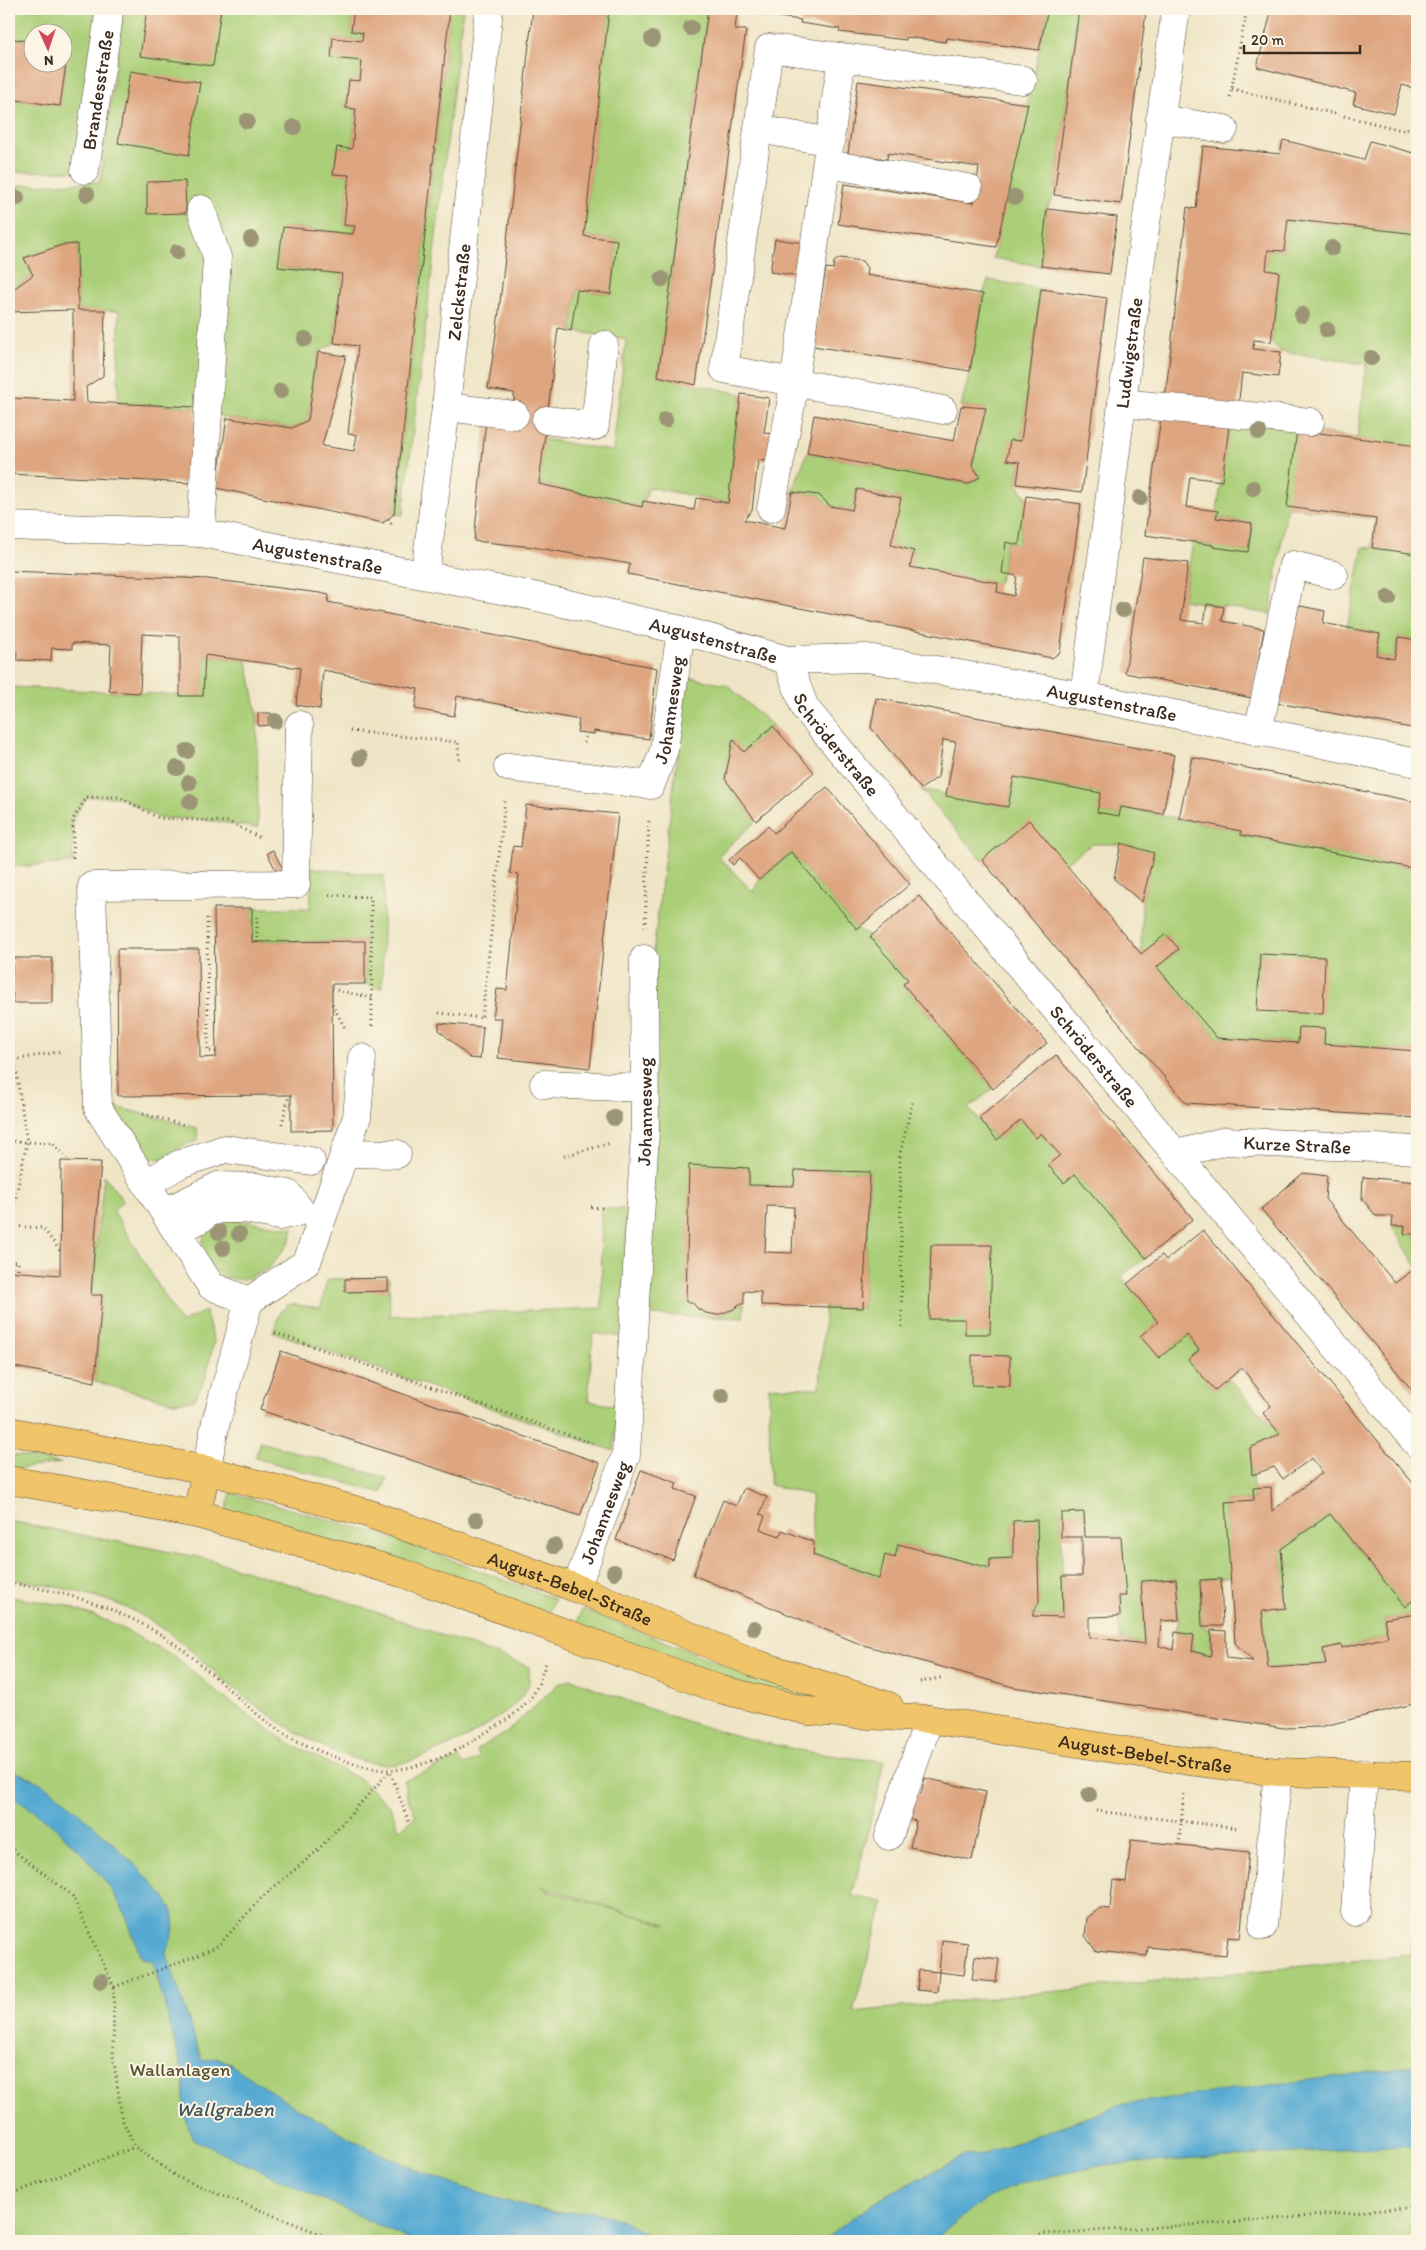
<svg xmlns="http://www.w3.org/2000/svg" width="1426" height="2250" viewBox="0 0 1426 2250" font-family="Itim,sans-serif">
<style>
.green{fill:#abcf78;stroke:#737c4b;fill-rule:evenodd}
.water{fill:#57aad2;stroke:#496a78}
.building{fill:#dea680;fill-rule:evenodd}
.lines{fill:none;stroke-linecap:round;stroke-linejoin:round}
.minor-casing{stroke:#564637;stroke-width:29}
.major-casing{stroke:#564637;stroke-width:29}
.path{stroke:#564637;stroke-width:3;stroke-dasharray:1 4;stroke-linecap:butt}
.minor{stroke:#fff;stroke-width:28}
.major{stroke:#f0c469;stroke-width:28}
.tree{fill:#9b9576}
.labels{text-anchor:middle;stroke-width:4;stroke-linejoin:round;paint-order:stroke}
.street-label{font-size:19px;fill:#3b2a1e;stroke:#fcf5e5}
.park-label{font-size:19px;fill:#575334;stroke:#fcf5e5}
.water-label{font-size:20px;font-style:italic;fill:#45575d;stroke:#fcf5e5}
</style>
<rect width="100%" height="100%" fill="#fcf5e5"/>
<filter id="ink" filterUnits="userSpaceOnUse"><feTurbulence type="fractalNoise" baseFrequency=".02" numOctaves="2"/><feDisplacementMap in="SourceGraphic" scale="10" xChannelSelector="R" yChannelSelector="G"/><feConvolveMatrix kernelMatrix="1 2 1 2 8 2 1 2 1" color-interpolation-filters="sRGB"/></filter>
<filter id="wash" filterUnits="userSpaceOnUse"><feTurbulence type="fractalNoise" baseFrequency=".0096" numOctaves="4" result="noise"/><feDisplacementMap in="SourceGraphic" scale="20" xChannelSelector="R" yChannelSelector="G"/><feGaussianBlur stdDeviation="1.12" result="paint"/><feColorMatrix in="noise" values="0 0 0 0 0 0 0 0 0 0 0 0 0 0 0 0 0 1.4 0 .05"/><feComposite in="paint" operator="in"/></filter>
<g filter="url(#wash)">
<rect width="100%" height="100%" fill="#efe5c6"/>
<g class="green">
<path d="M9 9H101L79 171 9 172V99L60 106 66 64 57 63 62 62V32H32V42L9 38Z"/>
<path d="M123 9H354L351 31 363 33 362 41 333 38 331 57 362 61 360 81H349L346 107 356 109 352 149 337 147 334 173 349 175 344 225 355 226 353 234 283 227 278 267 342 274 334 343 318 353 308 420 292 428 227 418 196 407 118 403 119 311 78 310 77 244 62 245 24 258 33 275 9 292V186L100 182Z"/>
<path d="M450 9H463L403 515 394 514Z"/>
<path d="M609 9H708L658 376 741 394 728 503 649 487 642 507 539 484 544 439 613 451 626 339 571 331 577 290 611 294 617 240 584 236Z"/>
<path d="M1048 9H1079L1054 195 1047 209 1041 266 993 258Z"/>
<path d="M1288 219 1417 234V640L1399 637 1394 659 1376 655 1380 634 1347 628 1363 547 1372 548 1376 519 1287 507 1270 614 1183 600 1193 542 1248 552 1252 523 1216 518 1230 419 1357 438 1367 364 1281 352 1271 342 1279 272 1266 270 1268 250 1284 251Z"/>
<path d="M988 280 1041 289 1021 441 1007 460 1020 462 1017 484 1026 496 1019 545 1006 542 1002 573 998 583 910 567 914 551 891 545 900 498 857 489 852 510 830 506 819 495 792 492 807 453 968 484 980 477 972 465 986 408 961 406 970 371 983 294Z"/>
<path d="M205 655 247 661 257 713 258 828 199 819 159 818 120 797H87L73 819V863L9 867V687L202 696Z"/>
<path d="M687 677 727 685 773 726 744 752 733 740 725 779 756 821 718 856 753 892 759 880 791 852 857 929 870 937 908 980 903 985 993 1089 968 1108 997 1140 1021 1120 1036 1137 1041 1133 1146 1258 1121 1276 1158 1322 1141 1336 1159 1358 1187 1335 1199 1350 1188 1360 1215 1390 1229 1379 1280 1434 1250 1448 1254 1500 1225 1502 1231 1577 1200 1580 1202 1626 1211 1630V1656L1192 1651 1194 1635 1175 1632 1179 1620 1176 1579 1142 1581 1145 1644 1119 1639V1596H1125L1121 1537H1085L1084 1512 1061 1513 1063 1617 1032 1616 1039 1602 1037 1520 1013 1521V1558L990 1559V1568L898 1544 895 1558 879 1579 813 1555 811 1495 770 1485 769 1387 820 1388 825 1307 863 1308 870 1172 795 1170 794 1186 749 1185V1168L690 1165 686 1301 692 1302C704 1317 725 1319 739 1304H744L743 1318 645 1315 651 969Z"/>
<path d="M1014 777 1101 793 1098 812 1119 816 1121 807 1241 831V835L1417 869V1051L1324 1044V1029L1300 1027 1298 1043 1217 1038 1157 967 1179 949 1166 934 1141 954 1142 902 1153 853 1122 844H1092L1065 863 982 860 921 789 1008 807Z"/>
<path d="M312 868 384 876 382 988 365 984V941L252 942V908H310Z"/>
<path d="M113 1106 197 1128 198 1141 186 1144 162 1159 142 1157Z"/>
<path d="M104 1175 123 1201 113 1210 181 1323 205 1311 214 1341 206 1377 194 1400 174 1402 95 1382 102 1296 91 1295Z"/>
<path d="M601 1208 627 1209 623 1337 593 1333 588 1401 617 1406 614 1451 273 1332 280 1312 289 1304 321 1308 327 1279 389 1278 390 1316 602 1308Z"/>
<path d="M221 1218 293 1228 289 1243 269 1268 243 1280 223 1277 200 1255 205 1230Z"/>
<path d="M1392 1226H1405V1233L1417 1234V1267Z"/>
<path d="M260 1442 387 1478 382 1493 255 1458Z"/>
<path d="M9 1454 61 1463 9 1470Z"/>
<path d="M231 1493 382 1534 555 1599 548 1615 226 1511Z"/>
<path d="M1330 1514 1405 1607 1417 1597V1614L1384 1619 1388 1637 1342 1648 1340 1645 1323 1649 1326 1664 1268 1668 1262 1611 1286 1607 1281 1549Z"/>
<path d="M9 1521 208 1559 345 1601 517 1662 529 1667C529 1673 530 1681 528 1686 520 1704 499 1716 484 1727 473 1735 460 1740 447 1746 432 1753 414 1761 397 1764 349 1770 277 1723 241 1694 212 1672 187 1644 156 1624 114 1596 58 1586 9 1579Z"/>
<path d="M9 1597 64 1605 110 1622 176 1657 222 1696 284 1740 361 1780 390 1807 400 1830 416 1816 407 1797 404 1781 459 1758 464 1765 480 1758 476 1750 506 1733 558 1684 572 1679C671 1720 778 1754 885 1761L852 1896 884 1902 853 2012 1411 1955 1417 1872V2241H9ZM540 1886 668 1925 552 1892Z"/>
<path d="M582 1609 712 1660 829 1699 826 1704 763 1691 576 1625Z"/>
</g>
<g class="water">
<path d="M9 1769C21 1774 35 1779 47 1787 70 1802 167 1889 173 1912 177 1928 172 1937 166 1951L202 2061 217 2057 227 2062C312 2120 397 2170 497 2198 514 2204 534 2209 552 2212 567 2214 583 2210 597 2213 619 2217 640 2231 659 2241H412L193 2139C184 2119 182 2102 185 2080L153 1962 141 1957C134 1940 129 1920 120 1904 99 1866 48 1815 9 1796Z"/>
<path d="M1417 2066V2145L1104 2165 1023 2182 985 2199 932 2241H822L875 2202 965 2155 984 2154 1124 2104Z"/>
</g>
<g id="blocks">
<g class="building">
<path d="M147 9H221L213 66 140 56Z"/>
<path d="M354 9H450L394 514 383 523 216 488 227 418 292 428 308 420 318 352 346 356 322 446 354 451 357 435 348 434 358 346 334 343 342 274 278 267 283 227 353 234 355 226 344 225 349 175 333 174 337 147 352 149 356 109 346 108 349 80 360 81 362 61 331 58 333 38 362 41 363 33 351 31Z"/>
<path d="M533 9H609L584 236 617 240 611 294 577 290 571 331 558 328 539 484 642 507 643 501 694 510 696 498 728 503 741 394 769 398 764 433 774 434 771 462 758 460 752 510 744 520 785 528 792 492 819 495 830 506 852 510 857 489 901 498 891 545 914 551 910 567 998 583 997 592 1014 596 1017 576 1002 573 1006 542 1019 545 1026 496 1081 504 1060 652 1052 658 628 574 630 564 533 547 474 541 486 419 515 423 514 393 488 389 498 320Z"/>
<path d="M708 9H1048L1039 50 946 38 945 42 906 37V40L839 32 840 29 800 23 801 20 748 13V15L737 12 735 30H746L696 385 658 376Z"/>
<path d="M1079 9H1122L1146 12 1121 204 1054 195Z"/>
<path d="M1272 9H1417V89L1402 85 1394 114 1353 104 1356 93 1257 67Z"/>
<path d="M9 38 32 42V62L66 64 60 106 9 99Z"/>
<path d="M130 71 200 82 189 155 118 143Z"/>
<path d="M858 81 1028 104 996 247 838 224 844 184 974 203 979 167 888 153 887 159 848 154Z"/>
<path d="M1283 140 1364 160 1370 141 1417 154V234L1288 219 1284 251 1268 250 1266 270 1279 272 1271 342 1254 340 1253 349 1281 352 1278 377 1242 373 1238 407 1165 399 1187 207 1196 209 1203 146 1280 154Z"/>
<path d="M185 181 186 213 147 214V182Z"/>
<path d="M1047 209 1117 217 1110 274 1041 266Z"/>
<path d="M775 239 805 243 800 276 770 272Z"/>
<path d="M77 244 78 310H105L103 376 86 387 87 402 196 407 192 483 9 474V357H12V398L73 401V310L9 312V292L33 275 24 258 62 245Z"/>
<path d="M840 258 862 261 867 268 866 275 983 294 970 371 813 346 826 268 833 269 834 262Z"/>
<path d="M1041 289 1107 298 1082 492 1017 484 1020 462 1007 460 1010 440 1021 441Z"/>
<path d="M961 406 986 408 972 465 980 477 968 484 807 453 814 415 954 441Z"/>
<path d="M1162 409 1230 419 1222 481 1190 477 1186 507 1218 511 1216 518 1252 523 1248 552 1213 547V545L1145 535Z"/>
<path d="M1297 430 1417 446V554L1372 548 1376 519 1287 507Z"/>
<path d="M1143 557 1188 563 1181 620 1204 623 1207 604 1224 607 1222 621 1264 629 1252 698 1125 673Z"/>
<path d="M9 571 208 579 320 593 329 595 328 602 657 668 649 739 594 731V734L577 732 579 720 457 696 454 716 415 709 418 689 323 670 320 709 296 705 300 668 205 655 203 696H180V636L142 634 140 693 109 691 111 645 72 643V649L52 648 51 661 17 660V652H9Z"/>
<path d="M1291 604 1325 611 1323 623 1380 634 1376 655 1394 659 1399 637 1417 640V729L1272 702Z"/>
<path d="M876 698 1174 755 1163 814 1121 807 1119 816 1097 812 1101 793 1014 777 1008 807 946 796 956 742 943 740 938 777 921 789 871 728Z"/>
<path d="M258 713H271V725L258 726Z"/>
<path d="M773 726 814 772 756 821 725 779 733 739 744 752Z"/>
<path d="M1192 757 1417 802V869L1241 835V831L1179 818Z"/>
<path d="M827 787 910 884 857 929 791 852 759 880 740 858 733 865 729 860 768 826 774 833Z"/>
<path d="M526 805 618 814 590 1068 498 1058 502 1018H493L497 989 507 990 519 874 510 873 513 846 521 847Z"/>
<path d="M1029 820 1141 954 1166 934 1179 949 1157 967 1217 1038 1298 1043 1299 1027 1325 1028 1324 1044 1417 1051V1118L1186 1103 982 860Z"/>
<path d="M1121 843 1154 853 1142 902 1114 879Z"/>
<path d="M273 850 283 869 277 872 267 853Z"/>
<path d="M919 896 1047 1043 993 1089 903 984 908 980 870 937Z"/>
<path d="M214 908H252V942L365 941V984H332L333 1130 291 1131V1095L118 1096 117 949H199L200 1058 216 1057Z"/>
<path d="M1260 954 1325 957 1323 1014 1257 1011Z"/>
<path d="M13 958H52V1003H12L13 993H9V974H12Z"/>
<path d="M439 1023 483 1027 480 1059 470 1058 439 1030Z"/>
<path d="M1056 1055 1193 1219 1146 1258 1075 1174 1064 1183 1048 1165 1060 1155 1041 1133 1036 1138 1021 1120 997 1140 979 1118Z"/>
<path d="M61 1161 101 1162 91 1295H102L95 1382 9 1366V1271L60 1275Z"/>
<path d="M689 1165 749 1168V1185L794 1186 795 1170 870 1172 863 1308 761 1305V1292L744 1291V1304H739L734 1309 717 1315 706 1313 698 1309 692 1302H686ZM767 1206 794 1207 792 1253 765 1252Z"/>
<path d="M1303 1173 1327 1176 1325 1199 1395 1283 1417 1267V1396L1261 1209Z"/>
<path d="M1363 1177 1417 1182V1234H1404L1405 1226H1392L1393 1216H1376L1362 1199Z"/>
<path d="M1203 1230 1417 1488V1597L1405 1607 1330 1514 1281 1549 1286 1608 1262 1611 1268 1668 1326 1664 1323 1649 1341 1645 1342 1648 1388 1637 1384 1619 1417 1614V1703L1320 1727 1284 1728 1013 1687 860 1644 693 1575 723 1500 736 1506 744 1488 767 1497 760 1514 765 1516 760 1529 780 1536 782 1530 814 1542 813 1555 879 1579 885 1555 895 1558 898 1544 990 1568V1559L1013 1558V1521L1037 1520 1039 1602 1032 1616 1063 1617 1062 1576H1082V1537H1061V1513L1084 1512 1085 1537H1121L1126 1596H1119L1120 1616 1089 1617V1637L1145 1644 1141 1581 1176 1579 1179 1620 1161 1621 1159 1646 1173 1650 1175 1632 1194 1635 1192 1651 1211 1656V1630L1226 1631V1658L1253 1661 1235 1643 1225 1502 1254 1500 1253 1488 1271 1487 1272 1511 1322 1473 1312 1458 1283 1479 1274 1467 1252 1475 1250 1448 1280 1434 1263 1413 1271 1406 1242 1368 1215 1390 1188 1360 1199 1350 1187 1335 1159 1358 1140 1336 1158 1322 1127 1284 1162 1255 1166 1260Z"/>
<path d="M931 1245H992L990 1334H965V1319H929Z"/>
<path d="M388 1278V1291L345 1292V1279Z"/>
<path d="M281 1351 600 1463 580 1516 260 1410Z"/>
<path d="M972 1355 1010 1356V1386L972 1385Z"/>
<path d="M641 1470 677 1483 675 1489 696 1496 673 1560 616 1540Z"/>
<path d="M1221 1579 1223 1626H1202L1200 1580Z"/>
<path d="M925 1778 986 1792 972 1860 910 1847 916 1821 907 1819 913 1792 921 1794Z"/>
<path d="M1131 1840 1249 1852 1240 1938 1228 1937 1226 1955 1148 1947 1147 1956 1096 1951 1085 1936 1087 1918 1100 1908 1110 1909 1113 1880 1126 1882Z"/>
<path d="M942 1940 968 1943 964 1975 939 1972Z"/>
<path d="M975 1956 999 1959 996 1982 972 1980Z"/>
<path d="M919 1970 939 1972 937 1992 917 1990Z"/>
</g>
</g>
</g>
<g filter="url(#ink)">
<use href="#blocks" fill-opacity="0" stroke="#564637" stroke-width="1"/>
<g class="lines">
<g class="minor-casing">
<g id="minor">
<path d="M1160 119 1224 129"/>
<path d="M758 129 769 48 1023 80"/>
<path d="M831 142 758 129 724 369 943 410"/>
<path d="M828 164 968 188"/>
<path id="s1" d="M85 170 108 23 109 9"/>
<path d="M201 209 217 257 201 533"/>
<path d="M1122 403 1310 422"/>
<path d="M446 407 515 415"/>
<path d="M546 420 595 426 604 345"/>
<path d="M771 508 791 404 842 58"/>
<path id="s2" d="M9 526 201 533 533 596 681 630 787 660 867 658 1084 696 1417 763"/>
<path id="s3" d="M425 574 446 407 489 9"/>
<path id="s4" d="M787 660 805 708 1417 1444"/>
<path id="s5" d="M1084 696 1137 288 1176 9"/>
<path d="M299 725 296 884 92 886 98 1108 211 1286 249 1301 307 1262 357 1117 362 1058"/>
<path d="M1258 732 1293 565 1334 575"/>
<path id="s6" d="M508 767 651 785 664 750 681 630"/>
<path d="M544 1084 644 1088"/>
<path d="M346 1153 397 1154"/>
<path id="s7" d="M1178 1154 1225 1141 1417 1150"/>
<path d="M147 1183 180 1164 225 1149 311 1161"/>
<path d="M165 1212 218 1186 256 1187 288 1194 301 1211 279 1216 245 1209H219L178 1231"/>
<path d="M206 1470 216 1422 249 1301"/>
<path id="s8" d="M576 1588 626 1455 645 1133 644 959"/>
<path d="M889 1836 929 1719"/>
<path d="M1355 1912 1364 1773"/>
<path d="M1263 1926 1278 1772"/>
</g>
</g>
<g class="major-casing">
<g id="major">
<path id="s9" d="M9 1431 206 1470 367 1513 576 1588 754 1663 889 1706"/>
<path id="s10" d="M9 1480 197 1514 275 1536 402 1573 719 1689 808 1711 929 1719 1189 1761 1278 1772 1417 1776"/>
<path d="M197 1514 206 1470"/>
</g>
</g>
<g class="path">
<path d="M1232 89 1402 130 1417 125"/>
<path d="M1230 97 1247 9"/>
<path d="M388 519 394 527"/>
<path d="M350 731 458 742 459 762"/>
<path d="M584 743 586 734"/>
<path d="M73 858V819L87 797H119L159 818 229 822 262 839"/>
<path d="M329 895 371 897 372 1026"/>
<path d="M257 917V943"/>
<path d="M207 918 208 1051 216 1052"/>
<path d="M645 927 649 818"/>
<path d="M332 989 372 998"/>
<path d="M332 1004 346 1030"/>
<path d="M439 1013 482 1018 505 800"/>
<path d="M9 1024 27 1142 9 1230"/>
<path d="M14 1060 63 1051"/>
<path d="M143 1114 185 1125"/>
<path d="M282 1124 289 1095"/>
<path d="M9 1141 53 1143 67 1159"/>
<path d="M564 1156 611 1143"/>
<path d="M591 1207 605 1208"/>
<path d="M10 1226 43 1228 60 1251"/>
<path d="M9 1261 18 1262V1272"/>
<path d="M902 1327 900 1154 913 1099"/>
<path d="M275 1333 592 1443"/>
<path d="M9 1583C62 1591 111 1605 158 1633 202 1659 236 1701 278 1730 300 1745 365 1772 391 1770 418 1768 450 1756 472 1741 492 1728 518 1716 532 1696 539 1686 542 1672 547 1661"/>
<path d="M920 1682 944 1677"/>
<path d="M1096 1811 1238 1828"/>
<path d="M1179 1845 1184 1794"/>
<path d="M9 1847 72 1895 114 1987 113 2055 122 2119 135 2147 177 2177 338 2241"/>
<path d="M114 1987 199 1955 219 1945 262 1897 316 1852 390 1771 409 1823"/>
<path d="M9 2195 135 2147"/>
<path d="M1026 2241 1042 2234 1238 2222 1417 2207"/>
</g>
<use href="#minor" class="minor"/>
<use href="#major" class="major"/>
</g>
<g class="tree">
<circle cx="691" cy="28" r="8"/>
<circle cx="652" cy="39" r="8"/>
<circle cx="247" cy="121" r="8"/>
<circle cx="294" cy="127" r="8"/>
<circle cx="87" cy="194" r="8"/>
<circle cx="1015" cy="197" r="8"/>
<circle cx="17" cy="198" r="8"/>
<circle cx="251" cy="239" r="8"/>
<circle cx="1332" cy="248" r="8"/>
<circle cx="177" cy="252" r="8"/>
<circle cx="662" cy="279" r="8"/>
<circle cx="1302" cy="315" r="8"/>
<circle cx="1327" cy="330" r="8"/>
<circle cx="305" cy="339" r="8"/>
<circle cx="1371" cy="358" r="8"/>
<circle cx="281" cy="391" r="8"/>
<circle cx="665" cy="420" r="8"/>
<circle cx="1259" cy="432" r="8"/>
<circle cx="1253" cy="488" r="8"/>
<circle cx="1140" cy="498" r="8"/>
<circle cx="1388" cy="598" r="8"/>
<circle cx="1123" cy="610" r="8"/>
<circle cx="275" cy="721" r="8"/>
<circle cx="187" cy="751" r="8"/>
<circle cx="360" cy="758" r="8"/>
<circle cx="177" cy="768" r="8"/>
<circle cx="189" cy="783" r="8"/>
<circle cx="190" cy="802" r="8"/>
<circle cx="614" cy="1118" r="8"/>
<circle cx="219" cy="1232" r="8"/>
<circle cx="239" cy="1234" r="8"/>
<circle cx="223" cy="1248" r="8"/>
<circle cx="722" cy="1396" r="8"/>
<circle cx="476" cy="1520" r="8"/>
<circle cx="554" cy="1546" r="8"/>
<circle cx="614" cy="1572" r="8"/>
<circle cx="754" cy="1628" r="8"/>
<circle cx="1089" cy="1795" r="8"/>
<circle cx="101" cy="1981" r="8"/>
</g>
</g>
<g class="labels">
<g class="street-label">
<text dy="7" stroke="none"><textPath href="#s1" startOffset="81">Brandesstraße</textPath></text>
<text dy="7" stroke="none"><textPath href="#s3" startOffset="284">Zelckstraße</textPath></text>
<text dy="7" stroke="none"><textPath href="#s5" startOffset="346">Ludwigstraße</textPath></text>
<text dy="7" stroke="none"><textPath href="#s2" startOffset="311">Augustenstraße</textPath></text>
<text dy="7" stroke="none"><textPath href="#s2" startOffset="716">Augustenstraße</textPath></text>
<text dy="7" stroke="none"><textPath href="#s2" startOffset="1121">Augustenstraße</textPath></text>
<text dy="7" stroke="none"><textPath href="#s6" startOffset="222">Johannesweg</textPath></text>
<text dy="7" stroke="none"><textPath href="#s4" startOffset="99">Schröderstraße</textPath></text>
<text dy="7" stroke="none"><textPath href="#s4" startOffset="504">Schröderstraße</textPath></text>
<text dy="7" stroke="none"><textPath href="#s8" startOffset="486">Johannesweg</textPath></text>
<text dy="7" stroke="none"><textPath href="#s7" startOffset="121">Kurze Straße</textPath></text>
<text dy="7" stroke="none"><textPath href="#s8" startOffset="81">Johannesweg</textPath></text>
<text dy="7" stroke="none"><textPath href="#s9" startOffset="584">August-Bebel-Straße</textPath></text>
<text dy="7" stroke="none"><textPath href="#s10" startOffset="1174">August-Bebel-Straße</textPath></text>
</g>
<g class="park-label">
<text x="180" y="2076">Wallanlagen</text>
</g>
<g class="water-label">
<text x="225" y="2116">Wallgraben</text>
</g>
</g>
<rect width="1426" height="2250" fill="none" stroke="#fcf5e5" stroke-width="30"/>
<g transform="translate(48 48) rotate(177)"><circle r="24" fill="#fcf5e5" stroke="#afa495"/>
<path d="M0-4L9 19L0 12L-9 19Z" fill="#d1495b"/>
<text y="-8" font-size="14" font-weight="bold" text-anchor="middle" fill="#3b2a1e">N</text>
</g>
<path d="M1244 45v8h116v-8" fill="none" stroke="#3b2a1e" stroke-width="2.5"/>
<text x="1251" y="45" font-size="15" fill="#3b2a1e" stroke="#fcf5e5" stroke-width="4" paint-order="stroke">20 m</text>
</svg>
